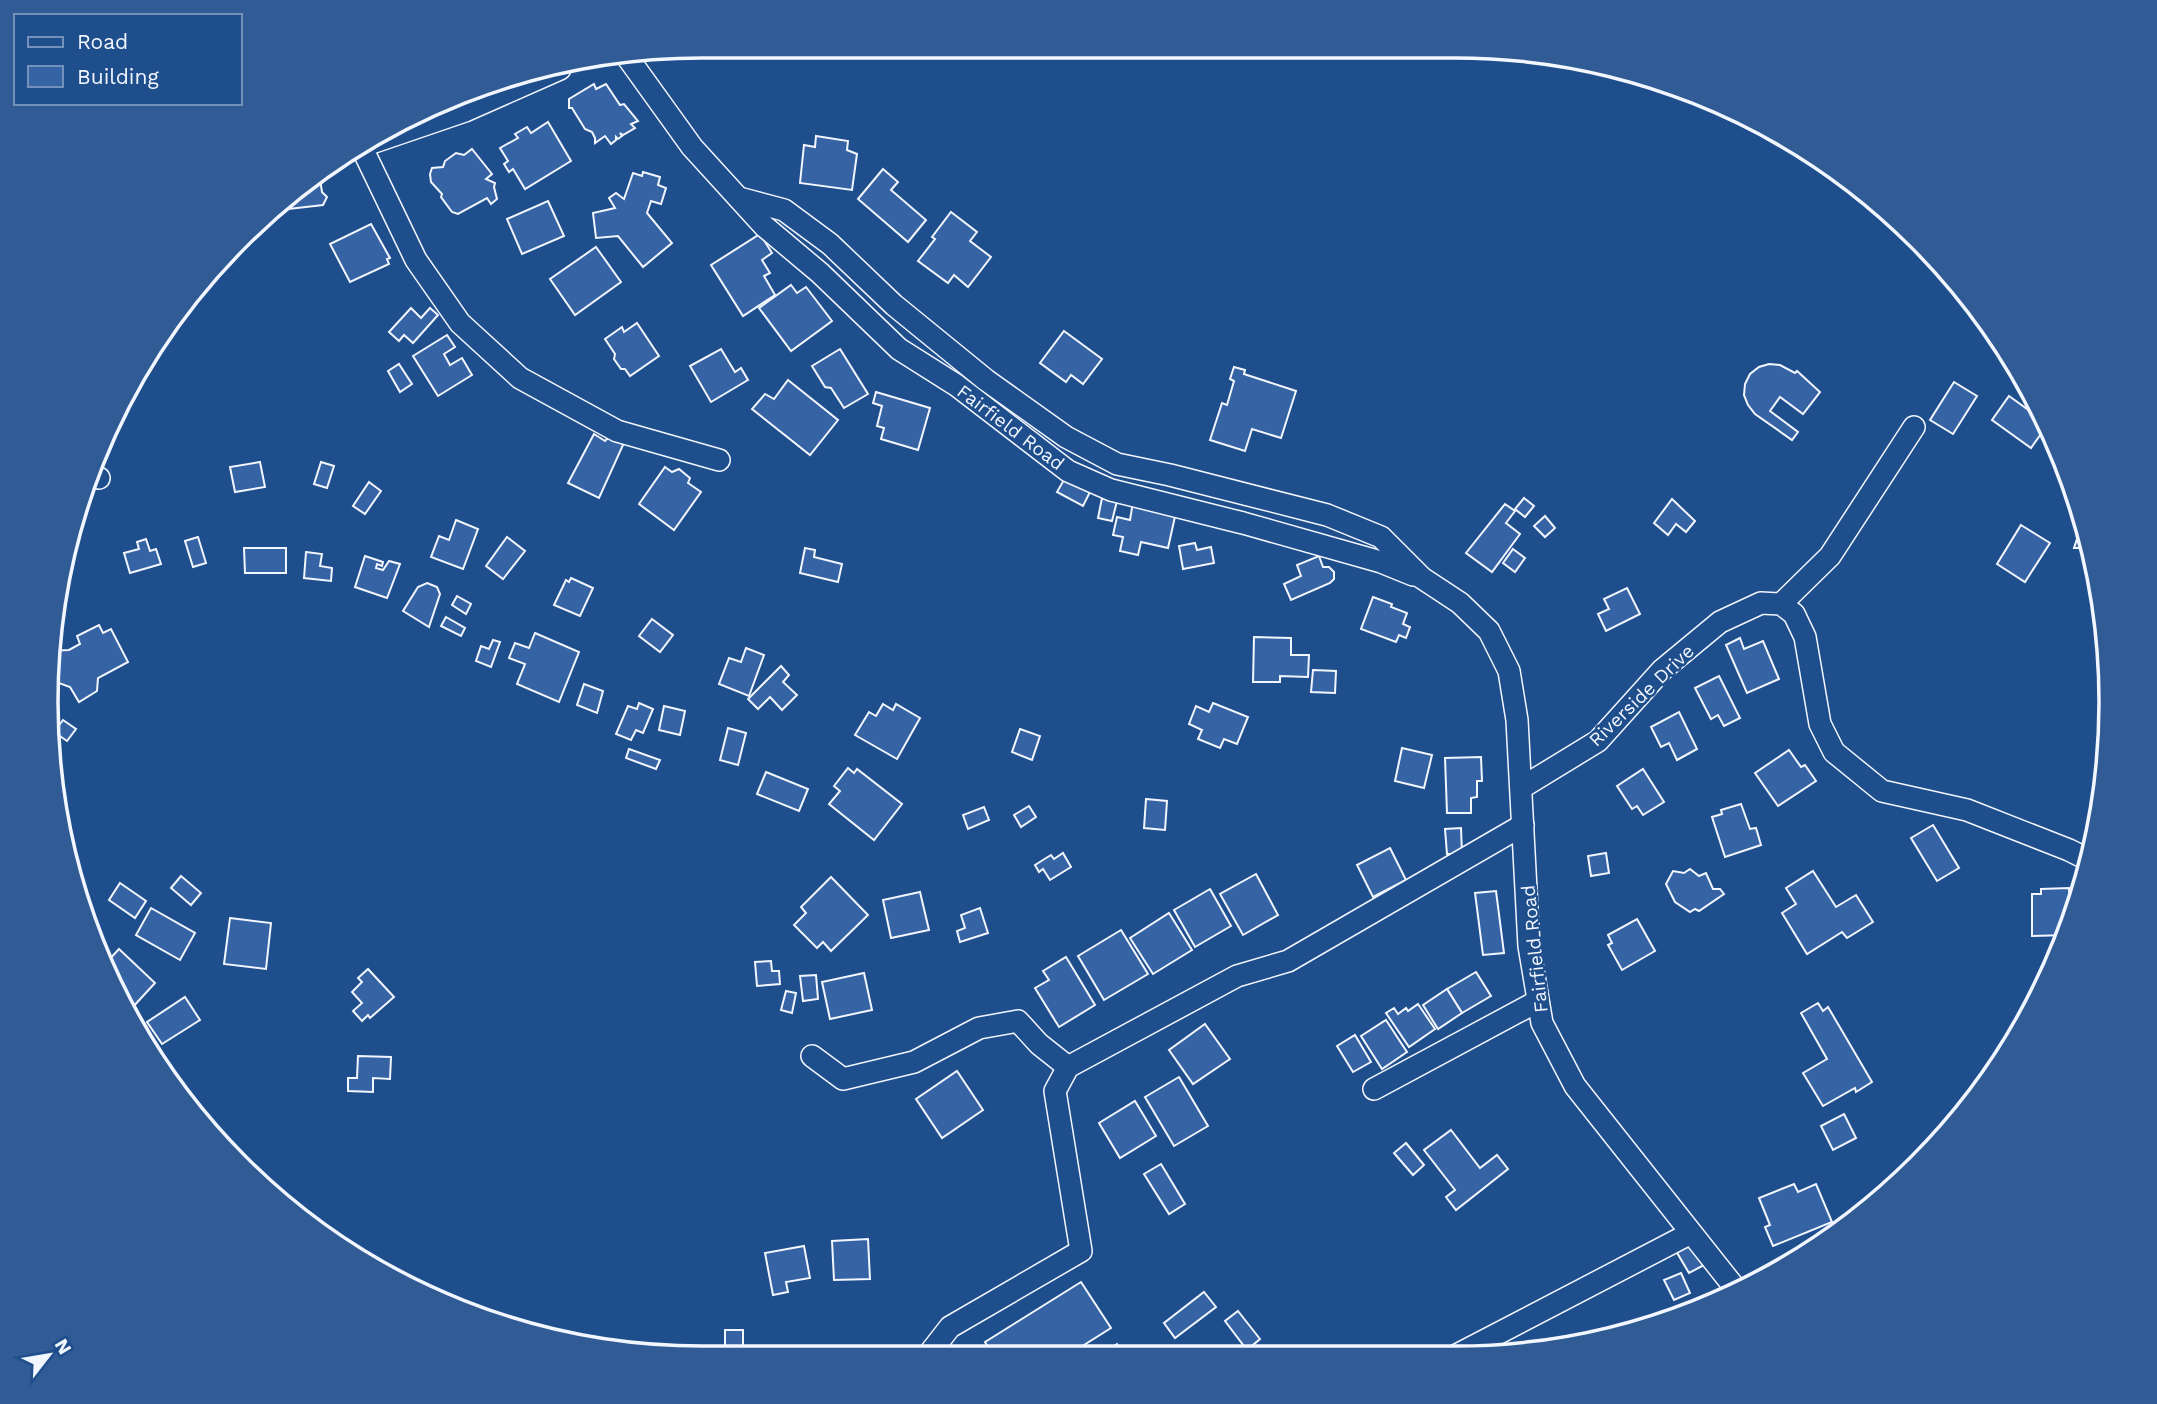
<svg xmlns="http://www.w3.org/2000/svg" width="2157" height="1404" viewBox="0 0 2157 1404" font-family="'Work Sans',sans-serif">
<style>
.building{fill:#3563a3;stroke:#f2f6ff;stroke-width:2}
.lines{fill:none;stroke-linecap:round;stroke-linejoin:round}
.minor-casing{stroke:#f2f6ff;stroke-width:24}
.minor{stroke:#1f4e8c;stroke-width:21}
.labels{text-anchor:middle;stroke-width:5;stroke-linejoin:round;paint-order:stroke}
.street-label{font-size:19px;fill:#f2f6ff;stroke:#1f4e8c}
.rim{fill:none;stroke:#f2f6ff;stroke-width:3.5}
</style>
<rect width="100%" height="100%" fill="#1f4e8c"/>
<g class="building">
<path d="M594 84 596 89 606 84 620 105 624 104 638 121 631 124 635 128 623 135 620 133 622 136 618 139 616 137V140L611 144 605 136 595 143V138L592 132 585 129 572 108H569V99Z"/>
<path d="M548 122 571 161 525 189 513 169 509 172 504 164 508 161 500 148 518 138 515 134 527 127 531 133Z"/>
<path d="M816 136 848 141 847 150 857 154 852 190 800 183 804 145 815 147Z"/>
<path d="M472 149 492 174 486 179 495 183 494 187 497 199 491 204 487 198 458 214 452 212 441 197 442 194 431 182 430 174 432 168 443 167 445 161 456 153 464 155Z"/>
<path d="M883 169 898 182 891 190 926 220 908 242 858 199Z"/>
<path d="M643 172 660 177 658 185 666 188 661 204 651 201 647 213 672 243 643 267 618 236 596 238 593 213 615 208 609 198 616 193 624 199 633 173 642 176Z"/>
<path d="M316 176 320 179 322 192 327 197 323 205 280 210Z"/>
<path d="M548 201 564 236 522 254 507 219Z"/>
<path d="M951 212 977 232 970 241 991 257 968 287 954 275 948 283 918 261 935 239 932 237Z"/>
<path d="M371 224 390 258 387 259 389 264 350 282 330 244Z"/>
<path d="M760 234 772 253 762 260 770 273 764 276 775 295 743 316 711 265Z"/>
<path d="M596 247 621 282 575 315 550 279Z"/>
<path d="M791 285 797 293 806 287 832 321 791 351 759 308Z"/>
<path d="M411 308 421 318 430 308 438 315 413 343 404 335 399 341 389 332Z"/>
<path d="M637 323 659 356 630 376 625 369H621L614 359 615 354 605 339 622 327 624 332Z"/>
<path d="M1064 331 1102 359 1083 384 1071 375 1066 382 1040 363Z"/>
<path d="M447 335 455 347 444 354 450 365 462 358 472 375 438 396 413 356Z"/>
<path d="M721 349 735 372 741 368 748 380 711 402 690 366Z"/>
<path d="M840 349 868 394 844 408 831 388 825 387 812 366Z"/>
<path d="M399 364 412 384 400 392 388 371Z"/>
<path d="M1769 364 1780 365 1795 373 1797 371 1820 392 1803 414 1780 397 1770 411 1798 432 1792 440 1755 414 1748 405 1744 395 1745 384 1750 374 1759 367Z"/>
<path d="M1234 367 1245 370 1244 374 1296 391 1281 438 1252 429 1245 451 1210 440 1222 403 1227 405 1234 381 1230 379Z"/>
<path d="M788 380 838 420 810 455 752 409 765 394 774 399Z"/>
<path d="M1954 382 1977 396 1953 434 1930 420Z"/>
<path d="M876 392 930 408 918 450 881 439 884 428 877 426 882 406 873 403Z"/>
<path d="M2009 396 2048 424 2031 448 1992 420Z"/>
<path d="M594 434 605 441 611 435 620 437 623 445 599 498 568 483Z"/>
<path d="M260 462 265 487 235 492 230 467Z"/>
<path d="M321 462 334 466 327 488 314 484Z"/>
<path d="M665 467 672 472 679 469 690 478 688 483 701 492 674 530 639 504Z"/>
<path d="M1065 478 1090 492 1083 506 1057 492Z"/>
<path d="M369 482 381 491 365 514 353 506Z"/>
<path d="M1102 498 1117 501 1112 521 1098 518Z"/>
<path d="M1524 498 1534 506 1525 517 1515 509Z"/>
<path d="M1672 499 1695 521 1686 532 1676 524 1668 535 1654 523Z"/>
<path d="M1133 502 1176 512 1168 548 1141 542 1138 555 1120 551 1123 537 1113 535 1117 517 1130 520Z"/>
<path d="M1505 504 1515 511 1506 523 1520 534 1492 572 1466 553Z"/>
<path d="M1545 516 1555 528 1545 537 1534 526Z"/>
<path d="M456 520 478 529 463 569 431 557 439 536 449 540Z"/>
<path d="M2021 525 2050 543 2025 582 1997 564Z"/>
<path d="M2079 533 2090 537 2092 548H2074Z"/>
<path d="M198 537 206 563 193 567 185 541Z"/>
<path d="M507 537 525 551 503 579 486 566Z"/>
<path d="M146 539 150 551 156 549 161 564 130 573 124 553 139 549 137 542Z"/>
<path d="M1195 543 1197 550 1211 547 1214 563 1183 569 1179 546Z"/>
<path d="M244 548H286V573H245Z"/>
<path d="M805 548 815 550 814 557 842 564 838 582 800 573Z"/>
<path d="M1513 549 1525 558 1515 572 1503 563Z"/>
<path d="M306 552 322 554 320 566 332 568 331 581 304 578Z"/>
<path d="M365 556 383 562 382 566 377 564 376 568 383 570 389 561 400 564 387 598 355 587Z"/>
<path d="M1319 556 1323 567H1329L1334 572V579L1330 583 1291 600 1284 584 1301 576 1297 565Z"/>
<path d="M571 578 593 588 580 616 554 605 566 580 569 582Z"/>
<path d="M427 583 437 587 440 594 429 627 403 611 418 587Z"/>
<path d="M1627 588 1640 614 1606 631 1598 614 1609 609 1604 599Z"/>
<path d="M457 596 471 604 466 614 452 605Z"/>
<path d="M1373 597 1392 604 1391 607 1407 613 1403 624 1410 627 1406 638 1399 635 1396 642 1361 629Z"/>
<path d="M446 617 465 628 461 636 441 626Z"/>
<path d="M652 619 673 635 660 652 639 636Z"/>
<path d="M99 625 103 633 111 629 128 662 98 678 97 691 79 702 70 687 56 682 50 671 48 672 49 651 69 650 80 644 77 636Z"/>
<path d="M535 633 579 652 559 702 517 684 525 664 509 658 515 643 529 648Z"/>
<path d="M1254 637 1291 638V655H1309L1308 677 1280 676V682H1253Z"/>
<path d="M1740 638 1744 649 1763 641 1779 679 1747 693 1726 645Z"/>
<path d="M493 640 500 642 491 667 476 661 481 646 489 649Z"/>
<path d="M746 648 764 655 749 696 719 684 729 658 741 662Z"/>
<path d="M781 666 789 675 783 682 797 695 782 710 770 697 758 709 748 699Z"/>
<path d="M1313 670 1336 671 1335 693 1311 692Z"/>
<path d="M1719 676 1740 718 1724 726 1718 715 1711 719 1695 688Z"/>
<path d="M584 684 603 691 597 713 577 705Z"/>
<path d="M639 703 653 709 643 733 636 730 631 740 616 734 628 706 637 709Z"/>
<path d="M1213 703 1248 717 1237 744 1224 739 1220 748 1198 739 1202 730 1189 724 1196 706 1209 712Z"/>
<path d="M883 704 893 710 896 704 920 718 897 759 855 735 869 712 876 716Z"/>
<path d="M664 706 685 711 680 735 659 730Z"/>
<path d="M1679 712 1697 749 1677 760 1669 743 1661 747 1651 727Z"/>
<path d="M63 720 76 729 67 741 54 732Z"/>
<path d="M728 728 746 733 738 765 720 760Z"/>
<path d="M1020 729 1040 736 1032 760 1012 752Z"/>
<path d="M1402 748 1432 755 1424 788 1395 781Z"/>
<path d="M629 749 660 760 656 769 626 758Z"/>
<path d="M1789 750 1801 767 1805 765 1816 781 1778 806 1755 773Z"/>
<path d="M1481 757 1482 781H1477V797L1471 798V813H1447L1445 758Z"/>
<path d="M848 768 854 773 857 769 902 804 874 840 829 804 840 791 834 786Z"/>
<path d="M1643 769 1664 802 1643 815 1637 806 1632 809 1617 786Z"/>
<path d="M766 772 808 789 799 811 757 794Z"/>
<path d="M1146 799 1167 801 1165 830 1144 828Z"/>
<path d="M1741 804 1750 829 1756 828 1761 845 1725 857 1712 817 1722 814 1721 810Z"/>
<path d="M1029 806 1036 817 1021 827 1014 815Z"/>
<path d="M984 807 989 820 968 829 963 815Z"/>
<path d="M1933 825 1959 868 1937 881 1911 838Z"/>
<path d="M1461 828 1462 854H1447L1445 829Z"/>
<path d="M1390 848 1406 880 1373 897 1357 865Z"/>
<path d="M1063 853 1071 867 1050 880 1043 869 1039 872 1035 865 1051 855 1054 859Z"/>
<path d="M1606 853 1609 873 1591 876 1588 856Z"/>
<path d="M1690 869 1699 876 1706 873 1713 889H1720L1724 894 1699 911 1695 909 1690 912 1675 902 1666 884 1673 871 1684 873Z"/>
<path d="M1813 871 1836 907 1856 895 1873 922 1847 938 1842 932 1807 954 1782 913 1796 904 1786 888Z"/>
<path d="M1256 874 1278 915 1243 935 1220 894Z"/>
<path d="M181 876 201 893 191 905 171 888Z"/>
<path d="M831 877 868 915 831 951 823 942 817 948 794 925 806 913 801 907Z"/>
<path d="M120 883 146 901 135 918 109 900Z"/>
<path d="M2069 888 2070 928 2067 935 2032 936V894H2041V889Z"/>
<path d="M1210 889 1231 926 1195 947 1174 910Z"/>
<path d="M1496 891 1504 953 1483 955 1475 893Z"/>
<path d="M920 892 929 930 891 938 883 900Z"/>
<path d="M151 908 195 933 180 960 136 935Z"/>
<path d="M980 908 988 933 960 942 957 931 965 928 961 915Z"/>
<path d="M1169 913 1192 950 1153 974 1130 938Z"/>
<path d="M230 918 271 923 266 969 224 964Z"/>
<path d="M1637 919 1655 951 1622 970 1608 945 1612 943 1608 935Z"/>
<path d="M1121 930 1148 974 1104 1000 1078 956Z"/>
<path d="M119 949 155 983 131 1009 121 1000 106 963Z"/>
<path d="M1066 957 1095 1005 1059 1027 1035 988 1049 980 1043 971Z"/>
<path d="M771 961 772 971H779L780 984 757 986 755 962Z"/>
<path d="M368 969 394 997 370 1018 368 1015 362 1021 353 1011 362 1003 352 992 362 982 358 978Z"/>
<path d="M1476 972 1491 996 1462 1013 1447 989Z"/>
<path d="M864 973 872 1010 830 1019 822 982Z"/>
<path d="M816 975 818 999 803 1001 800 976Z"/>
<path d="M1447 989 1462 1013 1438 1029 1423 1005Z"/>
<path d="M786 991 796 993 792 1013 781 1010Z"/>
<path d="M185 997 200 1020 162 1044 147 1022Z"/>
<path d="M1818 1003 1823 1011 1828 1007 1872 1082 1856 1092 1855 1088 1823 1106 1803 1073 1827 1059 1801 1013Z"/>
<path d="M1418 1004 1435 1029 1409 1047 1386 1013 1394 1008 1398 1014 1406 1008 1408 1011Z"/>
<path d="M1386 1020 1407 1052 1382 1069 1361 1036Z"/>
<path d="M1205 1024 1230 1059 1193 1084 1169 1050Z"/>
<path d="M1355 1035 1371 1062 1353 1072 1337 1046Z"/>
<path d="M358 1056 391 1057 390 1079 373 1078V1092L348 1091V1078H357Z"/>
<path d="M957 1071 983 1110 942 1138 916 1099Z"/>
<path d="M1179 1077 1208 1126 1174 1146 1145 1097Z"/>
<path d="M1135 1101 1156 1136 1120 1158 1099 1123Z"/>
<path d="M1844 1114 1856 1138 1833 1150 1821 1126Z"/>
<path d="M1451 1130 1480 1168 1497 1155 1508 1169 1456 1210 1446 1197 1455 1190 1424 1150Z"/>
<path d="M1406 1143 1424 1165 1413 1175 1394 1153Z"/>
<path d="M1161 1164 1185 1204 1169 1214 1144 1174Z"/>
<path d="M1794 1184 1798 1192 1816 1184 1832 1222 1773 1246 1765 1227 1770 1225 1759 1198Z"/>
<path d="M868 1239 870 1279 834 1280 832 1241Z"/>
<path d="M1691 1242 1704 1265 1689 1273 1676 1251Z"/>
<path d="M804 1246 810 1278 786 1282 788 1292 773 1295 765 1253Z"/>
<path d="M1681 1273 1690 1293 1674 1300 1664 1280Z"/>
<path d="M1081 1282 1111 1328 1068 1355H993L985 1342Z"/>
<path d="M1204 1292 1216 1307 1175 1338 1164 1323Z"/>
<path d="M1238 1311 1260 1339 1247 1350 1225 1321Z"/>
<path d="M725 1330H743V1354L725 1353Z"/>
<path d="M1117 1344 1124 1355H1099Z"/>
</g>
<g class="lines">
<g class="minor-casing">
<g id="minor">
<path d="M628 58 692 147 764 226 820 273 899 349 956 385 1068 471 1111 490 1243 523 1381 562 1413 575"/>
<path d="M362 148 416 260 460 323 520 378 617 431 719 460"/>
<path d="M348 151 465 111 560 69"/>
<path d="M739 198 784 210 830 244 894 305 986 380 1066 437 1117 464 1170 475 1327 515 1381 537 1422 578 1460 603 1489 631 1509 671 1517 720 1529 946 1542 1023 1575 1086 1739 1293"/>
<path d="M89 475 99 478"/>
<path d="M1781 604 1830 556 1914 427"/>
<path d="M1521 788 1598 741 1662 670 1720 622 1761 603 1781 604 1794 614 1805 637 1820 724 1834 752 1882 791 1967 810 2069 850 2089 860"/>
<path d="M812 1056 843 1079 914 1062 979 1028 1018 1021 1039 1044 1068 1067"/>
<path d="M1374 1089 1538 1001"/>
<path d="M929 1354 950 1327 1081 1251 1055 1091 1068 1067 1237 976 1288 961 1523 825"/>
<path d="M1453 1357 1691 1233"/>
</g>
</g>
<use href="#minor" class="minor"/>
</g>
<g class="labels">
<g class="street-label">
<text transform="translate(1011 427) rotate(37)" y="7">Fairfield Road</text>
<text transform="translate(1641 695) rotate(-44)" y="7">Riverside Drive</text>
<text transform="translate(1534 949) rotate(-96)" y="7">Fairfield Road</text>
</g>
</g>
<path d="M0 0H2157V1404H0ZM702 58H1455A644 644 0 0 1 2099 702V702A644 644 0 0 1 1455 1346H702A644 644 0 0 1 58 702V702A644 644 0 0 1 702 58Z" fill="#305b95" fill-rule="evenodd"/>
<path class="rim" d="M702 58H1455A644 644 0 0 1 2099 702V702A644 644 0 0 1 1455 1346H702A644 644 0 0 1 58 702V702A644 644 0 0 1 702 58Z"/>
<rect x="14" y="14" width="228" height="91" fill="#1f4e8c" stroke="#7391ba" stroke-width="2"/>
<rect x="28" y="37" width="35" height="10" fill="#1f4e8c" stroke="#7391ba" stroke-width="2"/>
<text x="77" y="49" font-size="21" fill="#f2f6ff">Road</text>
<rect x="28" y="66" width="35" height="21" fill="#3563a3" stroke="#7391ba" stroke-width="2"/>
<text x="77" y="84" font-size="21" fill="#f2f6ff">Building</text>
<g transform="translate(49 1355) rotate(59)" stroke="#1f4e8c" stroke-width="5" paint-order="stroke">
<path d="M0-5L12 26L0 18L-12 26Z" fill="#f2f6ff"/>
<text y="-10" font-size="19" font-weight="bold" text-anchor="middle" fill="#f2f6ff">N</text>
</g>
</svg>
